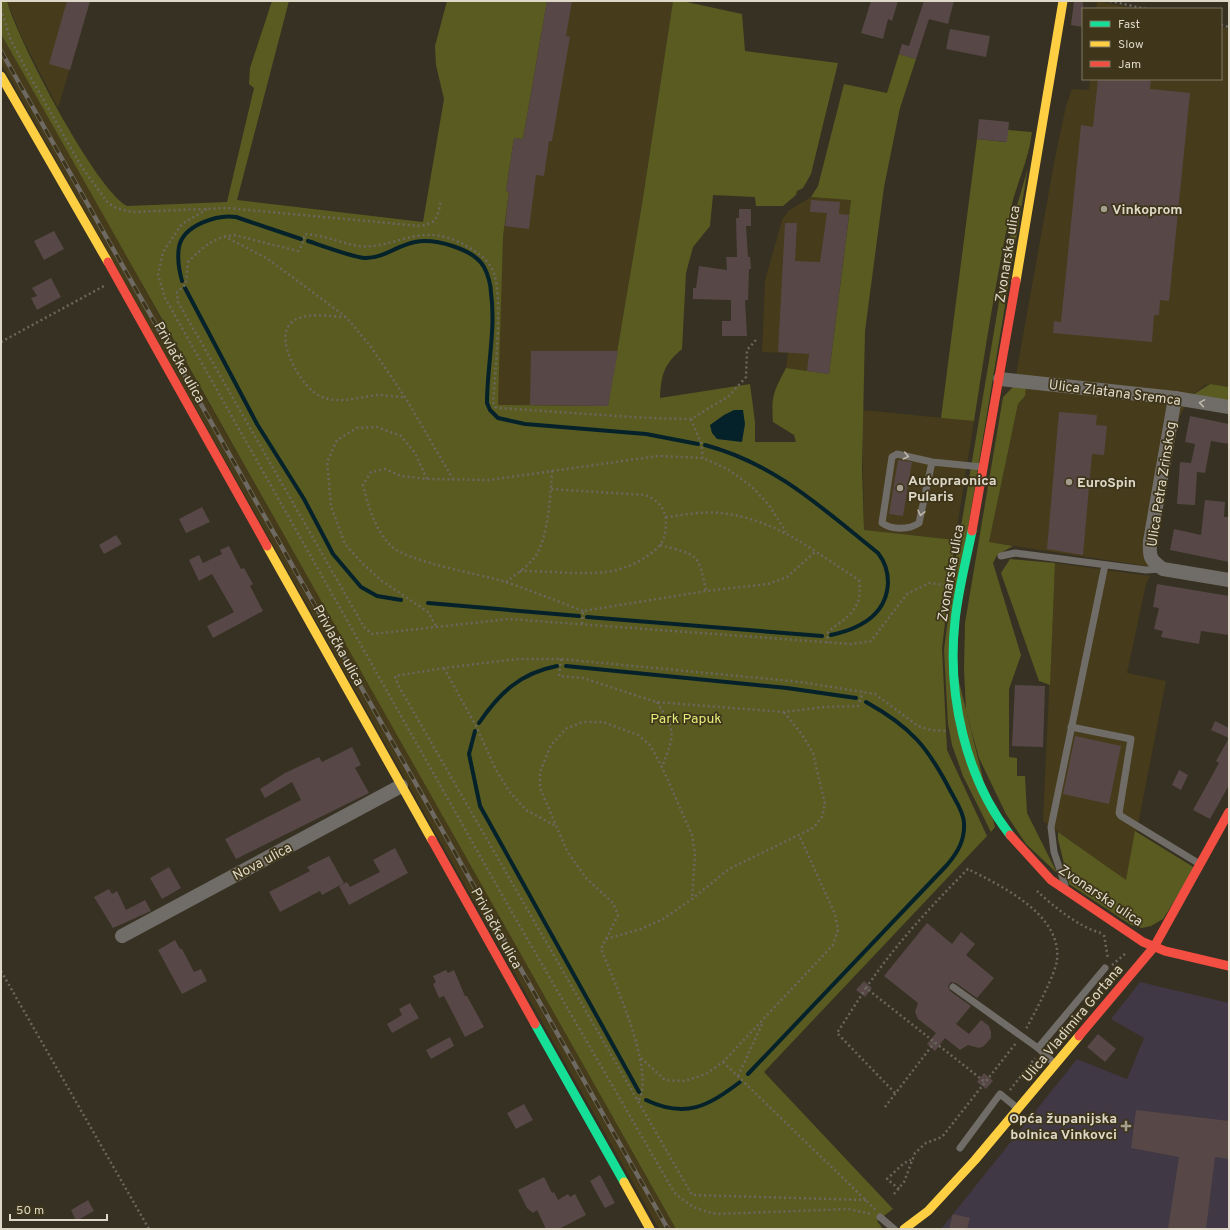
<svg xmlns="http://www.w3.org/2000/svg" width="1230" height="1230" viewBox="0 0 1230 1230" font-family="Overpass,sans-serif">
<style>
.built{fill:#463b1a}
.medical{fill:#403844}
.green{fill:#595b21}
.water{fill:#05222b}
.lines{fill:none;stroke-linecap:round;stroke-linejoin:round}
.stream{stroke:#05222b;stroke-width:4}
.building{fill:#574847}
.path{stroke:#6a675e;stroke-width:2.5;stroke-dasharray:2 3;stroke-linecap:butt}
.lane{stroke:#706c67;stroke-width:7}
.street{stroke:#706c67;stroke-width:14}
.fast{stroke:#16e098;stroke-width:9}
.slow{stroke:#ffcf43;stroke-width:9}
.jam{stroke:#f24e42;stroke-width:9}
.rail-casing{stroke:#6e6a63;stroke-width:4.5}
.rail{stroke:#3e351a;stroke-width:3;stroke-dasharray:9;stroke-linecap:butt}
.oneway{stroke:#bdb8ab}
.poi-dot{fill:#a39e8e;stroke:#3e351a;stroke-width:1.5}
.labels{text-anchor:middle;stroke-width:3.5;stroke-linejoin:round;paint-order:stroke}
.poi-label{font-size:14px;font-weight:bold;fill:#ded8c8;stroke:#3e351a;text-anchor:start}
.street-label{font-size:14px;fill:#ded8c8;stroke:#3e351a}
.park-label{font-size:14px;fill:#e3ec79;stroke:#3e351a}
</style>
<rect width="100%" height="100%" fill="#363122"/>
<g class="built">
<path d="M7 1H90L58 108 22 38Z"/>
<path d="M547 1H673L642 204 608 406 497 405 503 237 509 192 506 191 514 138 523 139Z"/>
<path d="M1097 1 1136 9H1096Z"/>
<path d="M1221 27 1229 29V387L1210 384 1205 385 1191 396 1179 418 1162 511 1158 543 1152 567 989 542 1018 404 1025 396 1014 386 1054 163 1066 106 1072 89 1089 90 1090 79H1221Z"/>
<path d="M1 34 97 202 171 337 348 647 676 1229H659L1 63Z"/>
<path d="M811 197 851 199 829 374 786 368 788 353 762 352 765 281 782 220 788 211Z"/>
<path d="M862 410 974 421 955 540 864 531Z"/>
<path d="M1055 563 1150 576 1146 584 1127 673 1166 681 1127 881 1043 821Z"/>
</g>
<path class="medical" d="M1140 982 1229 1003V1229H941L1077 1059 1127 1079 1144 1038 1111 1019Z"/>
<g class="green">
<path d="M1 1H7C17 39 95 189 127 206L227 202 254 88 249 84 250 68 272 1H289L237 200 423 222 444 99 436 65 435 46 447 1H547L523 139 514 138 506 191 509 192 503 237 498 405 608 406 642 204 673 1H682L742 14 745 51 838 63 811 174 803 188 797 191 796 195 783 206H756L755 197 713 195 710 226 693 247 686 273 682 349C664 364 661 375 660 398L750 384 755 422V442H796L794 435 773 422C771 396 774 391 786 368L829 374 851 200 811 197 818 186 844 84 887 93 899 54 916 59 900 108 884 187 865 331 862 469 864 530 955 540 942 648 947 750 987 836 764 1072 893 1209 877 1221 883 1229H676L1 34Z"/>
<path d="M1008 130 1032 132C1029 159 1017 182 1011 208 996 279 985 350 974 421L941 418 977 139 1006 142Z"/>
<path d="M1028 168 949 641 995 827 991 832 963 776 952 745 948 724 944 650 956 556 1013 219Z"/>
<path d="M1210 384 1229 387V402L1191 396Z"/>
<path d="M1014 386H1026L1025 396 1018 404 989 542 1013 546 997 555 993 563 1021 655 1009 689V757L1017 758V776H1025L1027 813 1057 873 1026 844 1006 814 979 758 966 711 964 669 965 623 1003 397Z"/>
<path d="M1010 559 1055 563 1050 685 1039 681 1001 573Z"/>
<path d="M1135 831 1195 868 1163 919 1151 926 1142 928 1131 925 1069 884 1058 839V832L1126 880Z"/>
</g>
<path class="water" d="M734 410H743L745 424 742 442 717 439 712 433 710 425 724 415Z"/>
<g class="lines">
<g class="stream">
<path d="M308 241C320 245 355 258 366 258 384 258 398 245 415 242 435 238 474 249 484 267 488 274 491 286 491 293 496 329 487 367 487 403L490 410 498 418 525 424 646 434 698 444"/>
<path d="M182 281C179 270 177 258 179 247 183 225 218 214 236 217L301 239"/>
<path d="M185 288 257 424 304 499 333 554 361 587 377 596 401 600"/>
<path d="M705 445C776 464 823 509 878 553 885 562 888 571 888 582 887 615 859 629 831 635"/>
<path d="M428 603 579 616"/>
<path d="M587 617 822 636"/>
<path d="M566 666 787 688 856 698"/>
<path d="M479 723C500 692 521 673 557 666"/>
<path d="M475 731 469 754 480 806 639 1092"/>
<path d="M748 1074 947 865C958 852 965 840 964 823 964 813 956 801 951 792 928 747 911 727 866 702"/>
<path d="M646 1100C686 1119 708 1106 740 1082"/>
</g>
</g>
<g class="building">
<path d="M67 1H90L70 70 49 64Z"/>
<path d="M547 1H572L566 36 570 37 552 141H549L544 176 536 175 529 229 505 226 509 192 506 191 514 138 523 139Z"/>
<path d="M871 1H898L892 21 888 19 883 39 861 33Z"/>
<path d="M924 1H954L948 24 929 19 916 59 899 54 902 44 909 46Z"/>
<path d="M1074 1H1083V27L1071 25Z"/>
<path d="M950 29 990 36 986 57 946 49Z"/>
<path d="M1098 79H1151L1150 89 1190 93 1169 301 1160 300 1159 315H1154L1152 342 1053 333 1054 321 1061 322 1081 125 1093 127Z"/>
<path d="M979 119 1009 122 1007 142 977 139Z"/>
<path d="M811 200 840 202 839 214 849 215 829 374 807 371 809 354 778 352 785 223H797L795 261 820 262 827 213 810 212Z"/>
<path d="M739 209H751V226H746L748 257H750L751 269H749L748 300H745L747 336H722V321H731V300L693 299V288H696L699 266 727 270 726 257H737L736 218H739Z"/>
<path d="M54 231 64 249 44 260 34 241Z"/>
<path d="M51 278 61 297 37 310 31 298 37 296 32 288Z"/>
<path d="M531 351H618L608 406 530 405Z"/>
<path d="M1059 412 1097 415 1096 425 1107 426 1104 455 1092 454 1083 555 1047 549Z"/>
<path d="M1190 416 1229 424V444L1211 441 1205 473 1197 472 1195 505 1177 504 1180 462 1191 463 1195 444 1185 442Z"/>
<path d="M898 460 912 462 903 516 889 514Z"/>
<path d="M1205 500 1225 502 1224 517H1229V562L1170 550 1174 529 1201 535Z"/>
<path d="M202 507 210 522 186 533 179 519Z"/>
<path d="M116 535 122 544 104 554 99 545Z"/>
<path d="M229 546 241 569 244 568 253 584 250 586 263 611 213 638 207 626 234 612 212 574 199 581 189 560 199 555 203 563 222 554 220 550Z"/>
<path d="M1157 584 1229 596V635L1201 631 1199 644 1161 637 1163 631 1154 629 1159 608 1153 607Z"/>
<path d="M1015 685 1045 686 1043 747 1012 746Z"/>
<path d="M1215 721 1229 728V785L1210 819 1193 810 1219 763 1216 761 1229 738 1211 730Z"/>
<path d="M1075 736 1121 746 1109 804 1063 794Z"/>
<path d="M352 747 361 765 355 768 369 793 236 859 225 839 301 800 292 782 265 798 260 789 285 773 319 757 322 762Z"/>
<path d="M1179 770 1188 775 1181 790 1172 785Z"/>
<path d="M395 848 408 873 349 905 339 886 347 882 350 887 380 872 373 860Z"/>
<path d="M329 856 344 883 322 895 320 891 280 912 269 892 310 871 307 867Z"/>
<path d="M169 867 181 888 162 899 150 878Z"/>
<path d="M109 889 112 894 117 891 126 910 145 900 151 911 113 928 94 897Z"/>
<path d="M927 923 952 944 961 932 975 944 966 955 994 978 977 998 956 983 951 982 948 986 950 991 971 1006 956 1024 969 1034 981 1020 989 1026 991 1032V1038L984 1046 979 1048 968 1045 960 1050 945 1038 935 1051 927 1044 936 1033 918 1019 915 1012 918 1003 884 976Z"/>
<path d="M175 940 180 949H182L194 972 201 969 207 981 182 994 158 950Z"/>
<path d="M446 970 448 973 454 970 465 996H467L484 1027 465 1037 444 996 439 998 433 984 436 982 433 976Z"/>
<path d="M864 981 872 988 865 997 856 990Z"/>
<path d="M410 1003 419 1018 392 1033 387 1024 402 1015 399 1009Z"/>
<path d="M1098 1034 1116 1049 1105 1062 1087 1047Z"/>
<path d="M450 1037 454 1046 431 1059 426 1050Z"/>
<path d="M984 1073 993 1081 986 1089 977 1082Z"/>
<path d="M524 1104 533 1120 516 1129 507 1113Z"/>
<path d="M1136 1110 1229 1121V1159L1215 1157 1206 1229H1168L1179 1157 1131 1148Z"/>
<path d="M600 1175 615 1203 605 1208 590 1181Z"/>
<path d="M544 1177 552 1193 554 1192 558 1200 568 1194 570 1197 575 1194 586 1215 559 1229H546L537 1210 533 1213 527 1208 518 1190Z"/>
<path d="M88 1200 94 1211 76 1221 71 1210Z"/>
<path d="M953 1214 970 1218 967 1229H949Z"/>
</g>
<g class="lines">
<g class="path">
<path d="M1110 1 1146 9"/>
<path d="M1 9 10 38 26 69 81 166 108 203 116 208 132 212 227 208 420 226C438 223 437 217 441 201"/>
<path d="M1221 25 1229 27"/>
<path d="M207 209 182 224 163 252 158 275 165 298 514 916 674 1192C689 1206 697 1210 717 1214L848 1209 872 1214"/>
<path d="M224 236 268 259 346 317 371 347 405 397 453 479"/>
<path d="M346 317C330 317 306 311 292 322 272 338 302 388 320 396 339 405 358 397 377 395 386 395 396 397 405 397"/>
<path d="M756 340 747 350 746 377 729 396 691 419 648 418 499 408 495 407 493 402C495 375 504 288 492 269 485 256 475 251 463 244 453 239 439 234 428 235 405 235 382 249 359 246 340 243 324 235 305 234L302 245 298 251 234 235C213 237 202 248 188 262L186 284 177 292 178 302 364 627 372 634 509 619 851 644 871 641 907 594 929 583 945 585"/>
<path d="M1 342 104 286"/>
<path d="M691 419 701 443 703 458"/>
<path d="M427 479 415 453 401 436 377 427 357 428 337 440 327 462 331 506 345 544 362 563 382 581 428 612 436 626"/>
<path d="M666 517C683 515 703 511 720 513 777 519 813 551 859 580 863 610 849 615 828 632L827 643"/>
<path d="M660 545C698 556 698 551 706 591"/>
<path d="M520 571C547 571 580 575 606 572 624 570 648 559 660 545 665 539 666 529 666 521 665 507 657 500 645 495L551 489"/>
<path d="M506 582C515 575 527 567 534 558 548 542 551 491 552 470"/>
<path d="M583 611C557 601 532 591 506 582 480 574 408 562 391 546 375 530 368 505 363 485L371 472 385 469 401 476 427 479 489 480 658 456 703 458 729 470 751 486 769 505 786 532"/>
<path d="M582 624 583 611 706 591 768 584 787 577 815 552"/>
<path d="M561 659 559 676 583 678 656 702 784 712 824 707 858 706 863 692"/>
<path d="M444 668 476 726 496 770 509 791 526 810 554 825"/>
<path d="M657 702C676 733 675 733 662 767"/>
<path d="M1037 891C1054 907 1079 927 1101 933"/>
<path d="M1104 935 1108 959"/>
<path d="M606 939 641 929 663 919 692 899 729 869 813 828 822 817 825 804 813 753 803 736 784 712"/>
<path d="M1112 965 1125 954"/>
<path d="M1 971 149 1229"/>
<path d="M866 988C895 945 931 906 968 869 1001 886 1062 914 1057 960 1056 973 1033 1016 1026 1029"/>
<path d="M641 1058 665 1080 684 1081 706 1074 723 1062 833 945 838 930 835 914 799 835"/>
<path d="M723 1062 876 1210"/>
<path d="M738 1076 763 1022"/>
<path d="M1010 1090 1035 1058"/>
<path d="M895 1093 837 1033 866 988 985 1082"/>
<path d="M639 1100C655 1070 614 981 601 949L618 915 613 903 586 878 567 851 540 788V772L551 745 567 728 583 722H603L638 735 650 745 662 767 692 835 695 854 692 899"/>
<path d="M885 1107 934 1043"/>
<path d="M899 1189 887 1179 904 1163 911 1160"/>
<path d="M894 1194 904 1182 915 1153 926 1143 942 1137 1016 1043"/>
<path d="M866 1200 692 1195 398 685 395 676 444 668 517 659H561L801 682 875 694 918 726 931 730 947 731"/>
</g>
<g class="lane">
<path d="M932 462 919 523C909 530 892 530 882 523L892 457 897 454 932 462 982 467"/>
<path d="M1001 556 1015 553 1146 570 1161 569"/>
<path d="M1071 727 1131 739 1119 813 1121 816 1198 863"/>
<path d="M1065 885 1054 852 1051 827 1105 565"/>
<path d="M953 987 1038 1048"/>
<path d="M1054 1063 1038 1048 1105 968"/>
<path d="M960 1148 1000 1094 1016 1107"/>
<path d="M880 1217 894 1229"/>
</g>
<g class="street">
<path d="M1000 379 1175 398 1229 407"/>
<path d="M1175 398 1150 541C1149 557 1150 560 1163 569L1229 580"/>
<path d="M122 936 401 786"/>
</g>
<g class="fast">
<path d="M972 531C966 561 958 591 955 621 947 694 965 777 1010 835"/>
<path d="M535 1024 624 1182"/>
</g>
<g class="slow">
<path d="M1 76 108 262"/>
<path d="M1016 281 1063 1"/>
<path d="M267 546 432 840"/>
<path d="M624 1182 650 1229"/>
<path d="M904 1229 928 1211 975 1160 1079 1036"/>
</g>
<g class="jam">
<path d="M108 262 267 546"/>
<path d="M972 531 1016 281"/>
<path d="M1010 835 1051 880 1143 942 1165 951 1229 966"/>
<path d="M432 840 535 1024"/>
<path d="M1079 1036 1154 947 1229 812"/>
</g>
<g class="rail-casing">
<path id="rail" d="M1 51 668 1229"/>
</g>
<use href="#rail" class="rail"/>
</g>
<defs><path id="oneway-chevron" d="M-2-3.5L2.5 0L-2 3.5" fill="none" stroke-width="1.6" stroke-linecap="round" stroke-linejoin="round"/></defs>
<g class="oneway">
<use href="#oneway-chevron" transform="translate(1202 403) rotate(-171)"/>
<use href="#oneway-chevron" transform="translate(906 456) rotate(12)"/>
<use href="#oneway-chevron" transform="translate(921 513) rotate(103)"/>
</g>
<g class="poi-dot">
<circle cx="1104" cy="209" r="4"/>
<circle cx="1069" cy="482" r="4"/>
<circle cx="900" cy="488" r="4"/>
<path d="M1124 1120h4v4h4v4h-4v4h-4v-4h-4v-4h4z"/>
</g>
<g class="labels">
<g class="poi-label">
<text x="1112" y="214">Vinkoprom</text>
<text x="908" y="485">Autopraonica<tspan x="908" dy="16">Pularis</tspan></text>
<text x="1077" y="487">EuroSpin</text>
<text x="1117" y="1123" text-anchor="end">Opća županijska<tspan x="1117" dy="16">bolnica Vinkovci</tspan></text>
</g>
<g class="street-label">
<text transform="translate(1007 254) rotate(-81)" y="5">Zvonarska ulica</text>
<text transform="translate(180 362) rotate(61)" y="5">Privlačka ulica</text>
<text transform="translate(1115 392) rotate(7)" y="5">Ulica Zlatana Sremca</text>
<text transform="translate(1161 484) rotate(-81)" y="5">Ulica Petra Zrinskog</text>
<text transform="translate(950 573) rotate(-80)" y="5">Zvonarska ulica</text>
<text transform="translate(339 645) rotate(61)" y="5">Privlačka ulica</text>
<text transform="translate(262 861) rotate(-28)" y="5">Nova ulica</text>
<text transform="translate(1101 895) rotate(34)" y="5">Zvonarska ulica</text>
<text transform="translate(497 928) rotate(61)" y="5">Privlačka ulica</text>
<text transform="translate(1072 1023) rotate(-50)" y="5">Ulica Vladimira Gortana</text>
</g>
<g class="park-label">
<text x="686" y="723">Park Papuk</text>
</g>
</g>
<rect width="1230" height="1230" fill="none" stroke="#ded8c8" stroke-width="4"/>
<rect x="1082" y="8" width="140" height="72" fill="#3e351a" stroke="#7e7660"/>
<rect x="1090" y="21" width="20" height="6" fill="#16e098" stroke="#7e7660"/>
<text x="1118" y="28" font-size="12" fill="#ded8c8">Fast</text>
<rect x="1090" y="41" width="20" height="6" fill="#ffcf43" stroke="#7e7660"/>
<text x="1118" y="48" font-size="12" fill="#ded8c8">Slow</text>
<rect x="1090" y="61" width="20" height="6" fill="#f24e42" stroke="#7e7660"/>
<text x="1118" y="68" font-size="12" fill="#ded8c8">Jam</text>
<path d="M10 1214v6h97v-6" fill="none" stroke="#ded8c8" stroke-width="2"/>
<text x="16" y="1214" font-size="12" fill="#ded8c8" stroke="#3e351a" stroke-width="3" paint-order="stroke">50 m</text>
</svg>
